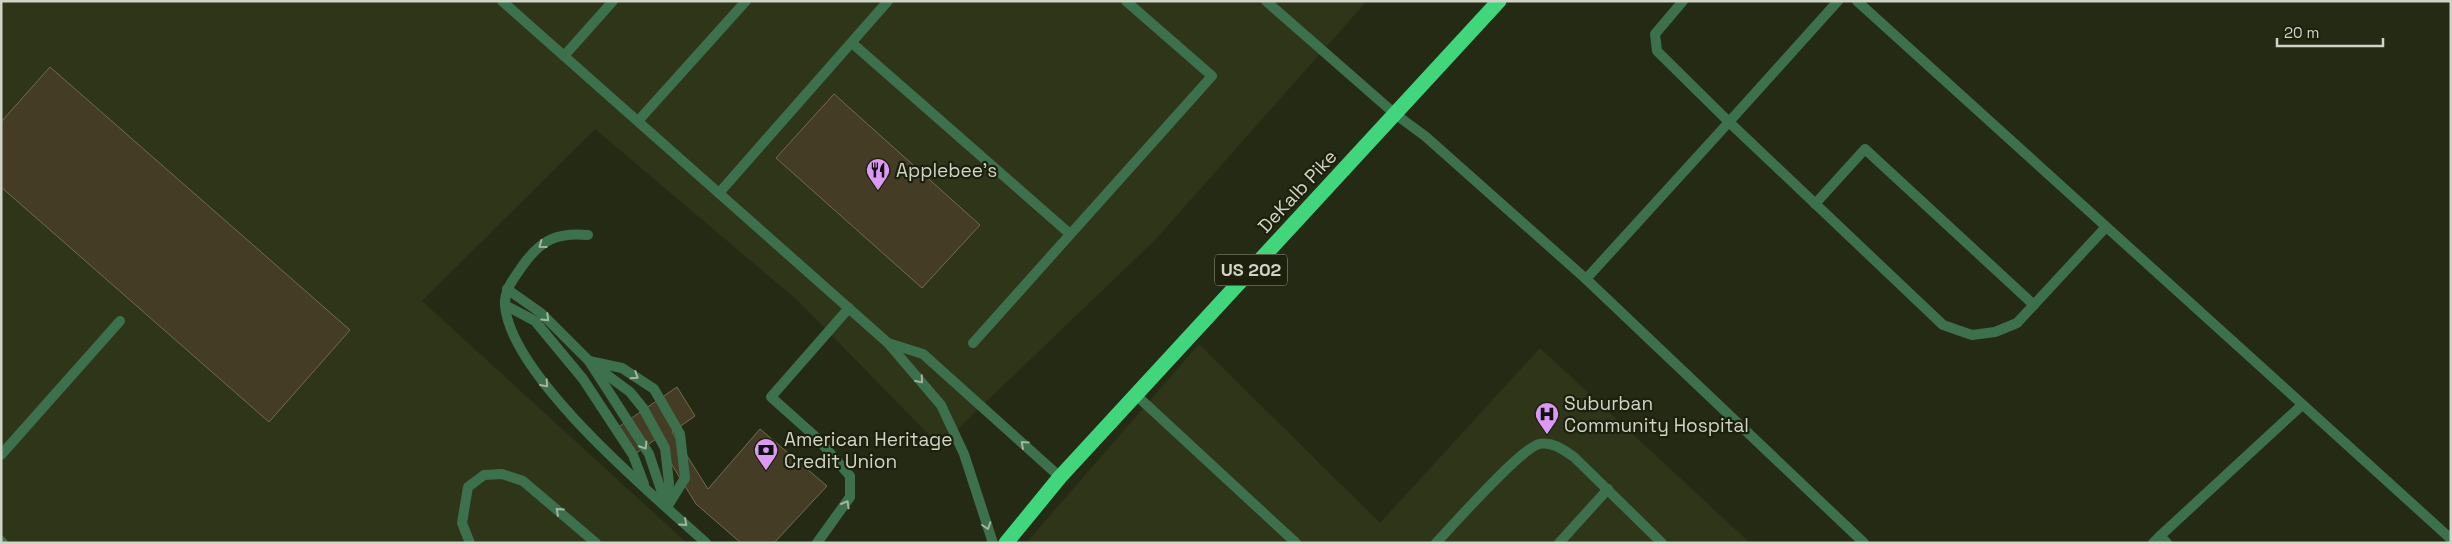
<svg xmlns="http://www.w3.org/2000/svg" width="2452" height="544" viewBox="0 0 2452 544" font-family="'Space Grotesk',sans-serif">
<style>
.built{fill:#2e3519}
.building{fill:#453c26;stroke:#746a53}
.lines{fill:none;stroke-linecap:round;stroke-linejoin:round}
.lane{stroke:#3d714d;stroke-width:10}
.street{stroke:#3d714d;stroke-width:10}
.highway{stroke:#41d67c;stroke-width:15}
.oneway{stroke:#a4b6a2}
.labels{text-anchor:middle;stroke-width:4.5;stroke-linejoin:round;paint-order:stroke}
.shield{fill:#1c200c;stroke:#9a9e8f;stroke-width:1}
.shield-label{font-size:18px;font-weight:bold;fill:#d0d4c7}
.poi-label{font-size:19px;fill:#d0d4c7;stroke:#1c200c;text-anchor:start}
.street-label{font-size:19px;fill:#d0d4c7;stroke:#1c200c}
</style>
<rect width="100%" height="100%" fill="#252a15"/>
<g class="built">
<path d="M1 1H1367L1155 240 940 446 797 300 595 129 422 301 687 543H1Z"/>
<path d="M1199 344 1380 523 1540 348 1750 543H1026Z"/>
</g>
<g class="building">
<path d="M50 67 350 330 269 422 1 187V122Z"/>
<path d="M834 94 980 225 922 288 776 158Z"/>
<path d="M677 387 695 416 672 432 708 489 760 429 827 486 774 543H741L696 504 656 439 632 456 614 430Z"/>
</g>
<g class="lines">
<g class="lane">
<path d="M502 1 888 343 941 405 964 454 993 543"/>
<path d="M1266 1 1395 114 1425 136 1586 279 1864 543"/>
<path d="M1683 1 1655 34 1657 51 1729 122 1838 1"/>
<path d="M1857 1 2451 539"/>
<path d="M852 43 1070 234"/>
<path d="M564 56 613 1"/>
<path d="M638 121 746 1"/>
<path d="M719 193 888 1"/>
<path d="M588 235C557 232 541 240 523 265 515 277 504 289 505 305 510 376 653 495 706 543"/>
<path d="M1586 279 1729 122 1943 325 1972 335 1995 332 2017 323 2106 227"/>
<path d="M507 289 541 313 589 361 649 454 666 505"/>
<path d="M505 305 535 321 583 379 633 455 644 484"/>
<path d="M888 343 923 354 1060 477"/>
<path d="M973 343 1212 76 1126 1"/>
<path d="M589 361 622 368 654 389 680 434 685 478 667 507"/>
<path d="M595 366 630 392 643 408 665 448 669 483 667 502"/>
<path d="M1136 395 1296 543"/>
<path d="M1 455 120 321"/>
<path d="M2160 536 2302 405"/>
<path d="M1 541 3 543"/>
<path d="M470 543 462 523 468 487 484 475 502 474 523 481 596 543"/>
<path d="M817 543 850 497V476L818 439 771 397 849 308"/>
<path d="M1436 543C1454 524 1520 449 1539 444 1552 441 1564 450 1574 457L1662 543"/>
<path d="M1559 543 1608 489"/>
<path d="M2153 543 2160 536 2167 543"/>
</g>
<path class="street" d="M1815 204 1865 149 2034 305"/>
<path class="highway" d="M1006 543 1060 477 1499 1"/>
</g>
<defs><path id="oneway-chevron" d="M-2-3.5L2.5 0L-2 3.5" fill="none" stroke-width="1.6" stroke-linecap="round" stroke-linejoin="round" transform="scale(1.25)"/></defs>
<g class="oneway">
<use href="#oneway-chevron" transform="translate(542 245) rotate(144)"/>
<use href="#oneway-chevron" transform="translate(546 318) rotate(44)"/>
<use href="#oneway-chevron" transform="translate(635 376) rotate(33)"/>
<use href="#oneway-chevron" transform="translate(920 380) rotate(50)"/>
<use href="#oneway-chevron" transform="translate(545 384) rotate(49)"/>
<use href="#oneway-chevron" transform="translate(1024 444) rotate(-138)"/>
<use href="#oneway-chevron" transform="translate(644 446) rotate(58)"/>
<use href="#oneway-chevron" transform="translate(846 504) rotate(-60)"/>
<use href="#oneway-chevron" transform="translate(559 511) rotate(-138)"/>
<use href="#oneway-chevron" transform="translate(684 523) rotate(42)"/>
<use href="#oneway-chevron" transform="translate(987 526) rotate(72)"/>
</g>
<defs>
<g id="restaurant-pin" transform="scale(1.25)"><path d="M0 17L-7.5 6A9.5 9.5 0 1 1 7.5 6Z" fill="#dc99f4" stroke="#1c200c"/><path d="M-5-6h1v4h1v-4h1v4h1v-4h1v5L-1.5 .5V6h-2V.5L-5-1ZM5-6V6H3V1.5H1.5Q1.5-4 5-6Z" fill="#111"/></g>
<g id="hospital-pin" transform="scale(1.25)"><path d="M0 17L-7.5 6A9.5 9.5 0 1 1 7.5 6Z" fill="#dc99f4" stroke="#1c200c"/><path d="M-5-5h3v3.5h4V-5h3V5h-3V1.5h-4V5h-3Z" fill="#111"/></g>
<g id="bank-pin" transform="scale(1.25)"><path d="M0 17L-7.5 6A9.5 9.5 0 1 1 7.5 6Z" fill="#dc99f4" stroke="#1c200c"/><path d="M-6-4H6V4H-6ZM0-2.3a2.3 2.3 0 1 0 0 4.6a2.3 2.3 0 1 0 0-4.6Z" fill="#111"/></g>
</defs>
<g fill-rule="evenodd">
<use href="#restaurant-pin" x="878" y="170"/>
<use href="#hospital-pin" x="1547" y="414"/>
<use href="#bank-pin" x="766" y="450"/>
</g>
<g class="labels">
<rect class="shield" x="1215" y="254.5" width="72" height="31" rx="4"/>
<g class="shield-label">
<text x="1251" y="276">US 202</text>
</g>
<g class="poi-label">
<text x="896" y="177">Applebee's</text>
<text x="1564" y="410">Suburban<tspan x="1564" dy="22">Community Hospital</tspan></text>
<text x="784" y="446">American Heritage<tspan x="784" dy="22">Credit Union</tspan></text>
</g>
<g class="street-label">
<text transform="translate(1297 191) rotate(-47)" y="7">DeKalb Pike</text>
</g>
</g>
<rect width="2452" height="544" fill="none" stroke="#d0d4c7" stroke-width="5"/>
<path d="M2277 38v8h106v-8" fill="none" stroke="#d0d4c7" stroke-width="2.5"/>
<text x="2284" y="38" font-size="15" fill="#d0d4c7" stroke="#1c200c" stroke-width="4" paint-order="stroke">20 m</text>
</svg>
